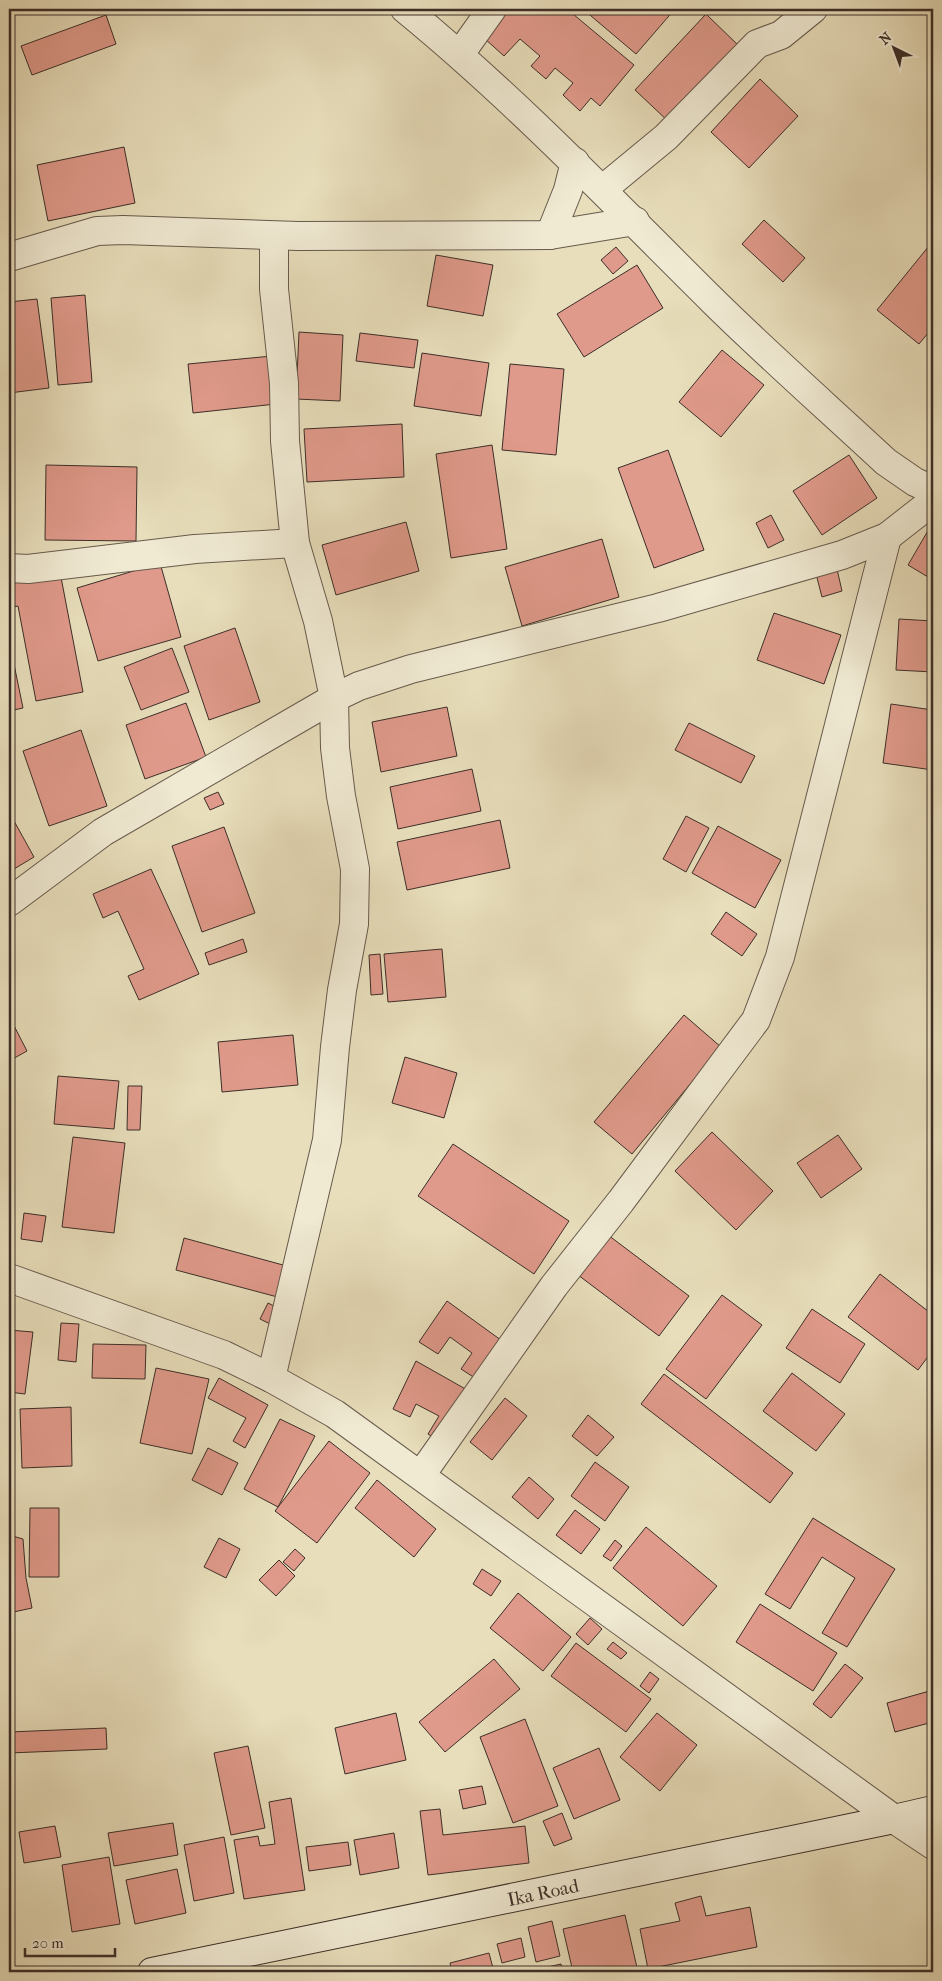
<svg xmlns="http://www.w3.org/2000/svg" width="942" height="1981" viewBox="0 0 942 1981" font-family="'IM FELL French Canon',serif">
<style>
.building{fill:#e09a8b;stroke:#3c2e28}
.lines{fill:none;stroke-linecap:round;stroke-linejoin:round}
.street-casing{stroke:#675a4d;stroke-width:30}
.secondary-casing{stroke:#3c2e28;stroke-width:30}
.street{stroke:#f0ead3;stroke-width:28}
.secondary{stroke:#f0ead3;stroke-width:28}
.labels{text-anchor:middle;stroke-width:5;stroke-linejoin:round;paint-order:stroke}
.street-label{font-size:19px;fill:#3c2e28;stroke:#f0ead3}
</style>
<rect width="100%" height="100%" fill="#e8debb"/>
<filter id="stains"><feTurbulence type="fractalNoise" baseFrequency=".004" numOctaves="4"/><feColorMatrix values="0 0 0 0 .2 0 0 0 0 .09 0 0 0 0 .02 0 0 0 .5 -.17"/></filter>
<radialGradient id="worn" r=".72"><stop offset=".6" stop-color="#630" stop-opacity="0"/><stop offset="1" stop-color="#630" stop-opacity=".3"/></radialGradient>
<g class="building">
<path d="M509 9H567L634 65 600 106 591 98 580 111 563 95 573 83 555 68 546 79 531 66 540 56 520 39 504 56 484 38Z"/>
<path d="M585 9H675L636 54 584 10Z"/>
<path d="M706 14 740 47 670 123 635 90Z"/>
<path d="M106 15 116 44 32 75 21 46Z"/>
<path d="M760 79 798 116 749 168 711 132Z"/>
<path d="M124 147 135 203 48 221 37 165Z"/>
<path d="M764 220 805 258 783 282 742 244Z"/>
<path d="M933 241V327L919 344 877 310Z"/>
<path d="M616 247 628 261 613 274 601 260Z"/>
<path d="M436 255 493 265 483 316 427 306Z"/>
<path d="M637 265 663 308 584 357 557 314Z"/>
<path d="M85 295 92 382 58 385 51 298Z"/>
<path d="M37 299 49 388 9 393V302Z"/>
<path d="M299 332 343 335 340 401 296 399Z"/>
<path d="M360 333 418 340 414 368 356 361Z"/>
<path d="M722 350 764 385 721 437 679 402Z"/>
<path d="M422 353 489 363 481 416 414 406Z"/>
<path d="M272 356 276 404 193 413 188 364Z"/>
<path d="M510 364 564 369 556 455 502 450Z"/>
<path d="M402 424 404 477 307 482 304 429Z"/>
<path d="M492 445 507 549 451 558 436 454Z"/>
<path d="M668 450 704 550 654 568 618 468Z"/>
<path d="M849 455 877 498 822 535 793 491Z"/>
<path d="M46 465 137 467 136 541 45 540Z"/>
<path d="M771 515 784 540 768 548 756 523Z"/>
<path d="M406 522 419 571 336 595 322 545Z"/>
<path d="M933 522V580L908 565Z"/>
<path d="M602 539 619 597 522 626 505 567Z"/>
<path d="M160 563 181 637 98 661 77 588Z"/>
<path d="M837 569 842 591 822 597 816 574Z"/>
<path d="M60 572 83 692 36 701 18 606 9 608V582Z"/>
<path d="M774 613 841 635 824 684 757 660Z"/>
<path d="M899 619 933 621V672L896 670Z"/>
<path d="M235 628 260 702 209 720 184 646Z"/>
<path d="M9 640 23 708 9 711Z"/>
<path d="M172 648 189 692 141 710 124 667Z"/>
<path d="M186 703 206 757 145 779 126 725Z"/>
<path d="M891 704 933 710V770L883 763Z"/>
<path d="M447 707 457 756 381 772 372 722Z"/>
<path d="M689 723 755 756 741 783 675 750Z"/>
<path d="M81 730 107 806 49 826 23 751Z"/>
<path d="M472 769 481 811 398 829 390 787Z"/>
<path d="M218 792 224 804 210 810 204 798Z"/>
<path d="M9 812 34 857 9 872Z"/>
<path d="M686 816 709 828 686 872 663 859Z"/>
<path d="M500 820 510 868 407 890 397 842Z"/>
<path d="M718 826 781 860 755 908 692 873Z"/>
<path d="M224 827 255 913 202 932 172 846Z"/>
<path d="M151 869 199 974 139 1000 128 976 144 969 118 911 103 918 93 894Z"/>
<path d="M726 912 757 934 742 956 711 934Z"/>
<path d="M243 939 247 952 209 965 205 953Z"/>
<path d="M442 949 446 997 388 1002 384 954Z"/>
<path d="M380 954 383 994 371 995 369 955Z"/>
<path d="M684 1015 721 1047 632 1154 594 1122Z"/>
<path d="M9 1016 27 1051 9 1061Z"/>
<path d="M293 1035 298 1085 222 1092 218 1042Z"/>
<path d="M405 1057 457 1073 444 1118 392 1103Z"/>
<path d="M58 1076 119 1081 114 1129 54 1124Z"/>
<path d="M128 1086H142L140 1130H127Z"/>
<path d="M712 1132 773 1191 736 1230 675 1171Z"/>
<path d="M838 1135 862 1169 821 1198 797 1163Z"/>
<path d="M73 1137 125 1143 114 1233 62 1227Z"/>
<path d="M453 1144 569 1221 534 1274 418 1196Z"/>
<path d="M24 1213 46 1216 42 1242 21 1239Z"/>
<path d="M608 1235 689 1296 659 1336 578 1275Z"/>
<path d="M184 1238 294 1268 285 1299 176 1270Z"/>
<path d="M880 1274 933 1315V1350L918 1370 848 1317Z"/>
<path d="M722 1295 762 1325 706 1399 666 1369Z"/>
<path d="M447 1301 505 1343 478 1380 461 1369 472 1353 450 1337 438 1354 419 1342Z"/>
<path d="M268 1303 280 1309 272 1325 260 1319Z"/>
<path d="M812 1309 865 1344 840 1383 786 1348Z"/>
<path d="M61 1323 79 1324 76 1362 58 1360Z"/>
<path d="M9 1330 33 1332 25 1394 9 1392Z"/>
<path d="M93 1344 146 1345 145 1379 92 1378Z"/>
<path d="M416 1361 469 1391 440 1441 428 1434 439 1416 416 1404 410 1417 393 1409Z"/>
<path d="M156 1368 209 1379 192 1454 140 1443Z"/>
<path d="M792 1373 845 1414 816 1451 763 1411Z"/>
<path d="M664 1374 793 1473 770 1503 641 1404Z"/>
<path d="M219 1378 268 1405 245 1448 233 1441 246 1418 208 1398Z"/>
<path d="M505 1398 527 1416 492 1460 470 1442Z"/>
<path d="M71 1407 72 1466 22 1468 20 1409Z"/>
<path d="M588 1415 614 1437 597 1456 572 1436Z"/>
<path d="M280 1419 315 1436 278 1507 244 1489Z"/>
<path d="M329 1441 370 1473 317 1543 275 1511Z"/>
<path d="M208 1448 238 1463 222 1495 192 1480Z"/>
<path d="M595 1462 629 1487 605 1521 571 1496Z"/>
<path d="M529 1477 554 1499 538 1519 512 1497Z"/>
<path d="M377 1480 436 1529 414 1557 355 1508Z"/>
<path d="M30 1508H59V1577H29Z"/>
<path d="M575 1510 600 1529 581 1554 556 1535Z"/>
<path d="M813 1518 895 1569 847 1647 822 1633 855 1578 822 1557 790 1609 765 1594Z"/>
<path d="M646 1527 717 1586 683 1626 613 1568Z"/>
<path d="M9 1535 23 1539 26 1578 32 1608 9 1613Z"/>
<path d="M219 1538 240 1549 226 1578 204 1567Z"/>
<path d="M615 1540 622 1546 611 1561 603 1556Z"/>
<path d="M295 1549 305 1558 294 1571 283 1562Z"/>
<path d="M279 1560 295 1576 276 1596 259 1580Z"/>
<path d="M482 1569 501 1581 491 1596 473 1584Z"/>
<path d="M518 1593 571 1637 543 1671 490 1628Z"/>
<path d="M760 1604 837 1653 813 1691 736 1642Z"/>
<path d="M590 1618 602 1629 588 1645 576 1634Z"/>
<path d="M613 1642 627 1653 621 1659 607 1649Z"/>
<path d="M576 1643 651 1699 626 1732 551 1676Z"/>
<path d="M494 1659 520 1689 445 1752 419 1722Z"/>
<path d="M845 1664 863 1678 831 1718 813 1704Z"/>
<path d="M650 1672 659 1679 649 1693 640 1686Z"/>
<path d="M933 1690V1722L895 1732 887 1703Z"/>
<path d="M396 1713 406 1760 345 1774 335 1728Z"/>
<path d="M657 1713 697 1745 660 1791 620 1757Z"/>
<path d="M525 1719 558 1806 513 1823 480 1737Z"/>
<path d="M106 1728 107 1749 9 1753V1732Z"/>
<path d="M248 1746 265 1828 231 1835 214 1753Z"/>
<path d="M599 1748 620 1800 574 1819 553 1768Z"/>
<path d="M482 1786 486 1804 463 1809 459 1790Z"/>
<path d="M291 1798 305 1890 244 1899 234 1840 258 1836 260 1846 275 1844 269 1802Z"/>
<path d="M440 1809 443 1835 525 1826 529 1863 428 1875 420 1811Z"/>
<path d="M562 1813 572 1839 554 1846 543 1821Z"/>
<path d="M173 1823 178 1855 114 1866 108 1833Z"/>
<path d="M55 1826 61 1857 24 1863 19 1832Z"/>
<path d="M394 1833 399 1868 360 1875 354 1840Z"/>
<path d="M224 1837 234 1893 194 1901 184 1845Z"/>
<path d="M348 1842 351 1865 309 1871 306 1847Z"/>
<path d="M109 1857 120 1924 72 1932 62 1865Z"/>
<path d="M177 1869 186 1913 135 1924 126 1880Z"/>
<path d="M701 1896 706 1916 750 1907 757 1947 648 1969 640 1929 680 1921 675 1903Z"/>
<path d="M625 1915 638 1972H573L563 1929Z"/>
<path d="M552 1921 560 1956 536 1962 528 1927Z"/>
<path d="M521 1938 525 1957 502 1963 497 1944Z"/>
<path d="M489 1953 494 1972H452L450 1963Z"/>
<path d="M561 1964 563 1972H525Z"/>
<path d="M432 1967 433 1972H396Z"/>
</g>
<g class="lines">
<g class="street-casing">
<g id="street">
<path d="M405 9C515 99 613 202 714 302 770 357 829 409 886 462L915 482 933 490"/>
<path d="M460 54 492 9"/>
<path d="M603 189 666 137 757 44 781 35 813 9"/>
<path d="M550 235 568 190 575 162"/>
<path d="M9 257 97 231 123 230 298 236 550 235 635 221"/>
<path d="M9 568 28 569 195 549 295 543"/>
<path d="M9 902 103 832 334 698 359 686 411 669 658 608 842 555 887 537 933 501"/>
<path d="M9 1278 224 1355 271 1378 335 1414 894 1819 933 1845"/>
<path d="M271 1378 327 1140 335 1047 342 990 354 924 355 869 341 796 335 748 334 698 318 621 295 543 285 441 284 383 274 289V236"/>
<path d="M421 1475 554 1286 621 1201 756 1020 780 957 887 537"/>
</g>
</g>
<g class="secondary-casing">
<path id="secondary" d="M152 1972 894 1819 933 1810"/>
</g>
<use href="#street" class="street"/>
<use href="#secondary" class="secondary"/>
</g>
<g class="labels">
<g class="street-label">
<text transform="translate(543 1892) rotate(-12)" y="7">Ika Road</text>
</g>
</g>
<rect width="942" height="1981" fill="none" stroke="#e8debb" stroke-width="30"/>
<rect x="10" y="10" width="922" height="1961" fill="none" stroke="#3c2e28" stroke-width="2.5"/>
<rect x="15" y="15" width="912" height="1951" fill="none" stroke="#3c2e28"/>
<g transform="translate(894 48) rotate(318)" stroke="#f0ead3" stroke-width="4" paint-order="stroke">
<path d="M0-4L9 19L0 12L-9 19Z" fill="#3c2e28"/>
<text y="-8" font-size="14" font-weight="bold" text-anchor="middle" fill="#3c2e28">N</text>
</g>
<path d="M25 1948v8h90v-8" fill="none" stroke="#3c2e28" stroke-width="2.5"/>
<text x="32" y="1948" font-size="15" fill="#3c2e28" stroke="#f0ead3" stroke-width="4" paint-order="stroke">20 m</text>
<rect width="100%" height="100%" filter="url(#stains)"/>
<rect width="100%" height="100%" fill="url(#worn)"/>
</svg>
